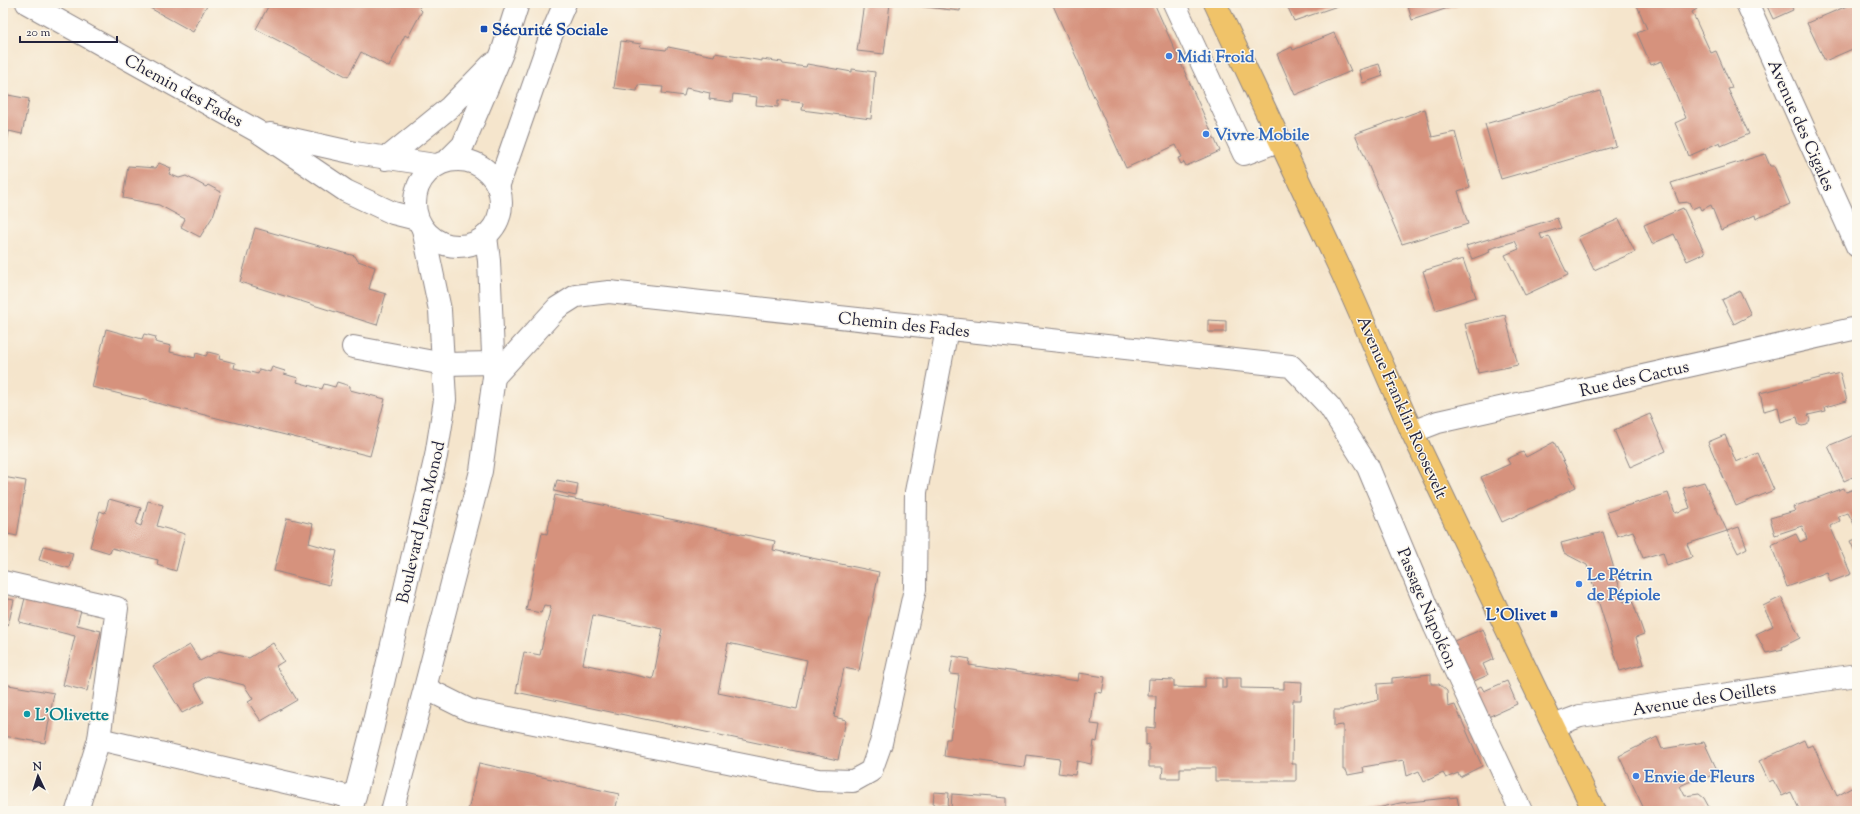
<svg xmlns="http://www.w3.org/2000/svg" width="1860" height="814" viewBox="0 0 1860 814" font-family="'Sorts Mill Goudy',serif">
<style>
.building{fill:#d6927d;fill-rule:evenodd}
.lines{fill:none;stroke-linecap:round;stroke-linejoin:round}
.minor-casing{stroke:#8c8484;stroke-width:24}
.major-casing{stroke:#8c8484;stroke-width:24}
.minor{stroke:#fff;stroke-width:22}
.major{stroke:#f0c369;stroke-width:22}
.transit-dot{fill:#1a4fb4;stroke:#fbf7ec;stroke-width:1.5}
.shop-dot{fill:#3f7fe0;stroke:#fbf7ec;stroke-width:1.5}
.culture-dot{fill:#0f9aa8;stroke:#fbf7ec;stroke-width:1.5}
.labels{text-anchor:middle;stroke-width:3;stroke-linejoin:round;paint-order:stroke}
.transit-label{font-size:17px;font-weight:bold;fill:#164399;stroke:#fbf7ec;text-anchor:start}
.shop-label{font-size:17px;font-weight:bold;fill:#366cbe;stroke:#fbf7ec;text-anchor:start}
.street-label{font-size:17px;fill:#22223b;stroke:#fbf7ec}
.culture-label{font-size:17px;font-weight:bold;fill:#0d838f;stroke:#fbf7ec;text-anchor:start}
</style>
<rect width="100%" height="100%" fill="#fbf7ec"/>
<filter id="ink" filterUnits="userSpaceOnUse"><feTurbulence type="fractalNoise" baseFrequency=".025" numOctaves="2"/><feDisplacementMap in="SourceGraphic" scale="8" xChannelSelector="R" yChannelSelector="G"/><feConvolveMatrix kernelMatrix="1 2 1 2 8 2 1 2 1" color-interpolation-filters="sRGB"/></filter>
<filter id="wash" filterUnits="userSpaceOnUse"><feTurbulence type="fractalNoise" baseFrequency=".012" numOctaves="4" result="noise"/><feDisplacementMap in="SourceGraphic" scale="16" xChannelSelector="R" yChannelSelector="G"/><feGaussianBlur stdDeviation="0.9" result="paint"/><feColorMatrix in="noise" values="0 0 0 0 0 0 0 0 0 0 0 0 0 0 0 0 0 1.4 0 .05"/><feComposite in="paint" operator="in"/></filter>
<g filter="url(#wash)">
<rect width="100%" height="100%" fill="#f5e5cc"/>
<g id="blocks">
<g class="building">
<path d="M152 3H208L193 32 150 8Z"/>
<path d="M270 3H422L419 8 422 11 408 37 405 35 389 67 361 52 348 77 256 29Z"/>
<path d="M864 3H890L884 54 857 51Z"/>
<path d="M910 3H961L960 11 909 5Z"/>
<path d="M1052 3H1154L1220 151 1186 166 1184 162 1181 164 1178 158 1182 157 1176 145 1126 168Z"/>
<path d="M1286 3H1346L1294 21Z"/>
<path d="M1407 3H1463L1412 20Z"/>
<path d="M1636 3H1694L1697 9 1692 12 1711 53 1716 51 1732 88 1728 89 1749 134 1721 146 1720 142 1689 156 1675 123 1686 118 1662 61 1651 65 1637 33 1647 29Z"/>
<path d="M1768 3H1790L1793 10 1773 19 1766 4Z"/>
<path d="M1854 3H1857V47L1825 61 1807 23Z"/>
<path d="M1334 33 1351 71 1295 95 1277 54 1292 47 1293 50Z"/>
<path d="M621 41 641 44 640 47 666 50 668 47 714 56 715 53 762 61V59L782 62 783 64 806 67 807 64 852 72V69L875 72 871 119 802 110 803 103 778 100V107L756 105 757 97 733 94 732 102 709 99 710 93 686 88 684 96 662 93 663 87 638 85 637 91 614 88Z"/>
<path d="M1379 64 1383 76 1363 83 1359 70Z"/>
<path d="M1601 91 1616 146 1501 179 1485 124Z"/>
<path d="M3 94 29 99 22 134 9 131 6 146 3 145Z"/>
<path d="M1425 109 1432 137 1455 132 1470 187 1458 191 1468 224 1402 244 1355 134Z"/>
<path d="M1765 154 1770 166H1774L1790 204 1756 219 1755 215 1721 230 1711 205 1701 210 1699 206 1692 209 1689 202 1679 203 1671 183Z"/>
<path d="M159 163 171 168 169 174 179 178 186 176 206 187 208 185 221 192 213 216 200 237 181 227 185 219 159 205 123 198 128 166 156 168Z"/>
<path d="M1683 208 1705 253 1687 261 1674 234 1652 244 1644 225Z"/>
<path d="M1557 218 1561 228 1540 234 1542 239 1549 236 1568 275 1525 295 1505 255 1519 249 1515 241 1489 249 1490 252 1472 259 1466 246Z"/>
<path d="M1619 219 1635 252 1594 270 1578 237Z"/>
<path d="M255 228 355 256 358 261 375 267 369 289 386 294 377 325 240 282Z"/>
<path d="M1463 259 1476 297 1436 310 1423 271Z"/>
<path d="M1740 291 1751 315 1734 324 1722 300Z"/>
<path d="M1505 315 1518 365 1478 373 1465 324Z"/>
<path d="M1208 320 1226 321V332H1208Z"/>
<path d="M106 329 142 339 144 334 156 337 155 342 171 346 170 352 195 358 196 353 206 356 208 352 220 355 219 359 235 363 234 368 258 374 259 369 270 372 272 367 285 371 284 374 298 378 297 382 322 389 324 384 335 387 337 382 350 386V390L385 399 370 456 92 387Z"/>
<path d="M1840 373 1847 401 1825 407 1826 411 1808 415 1810 420 1807 425 1802 426 1799 425 1797 417 1781 422 1778 407 1764 411 1760 393Z"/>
<path d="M1650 414 1666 451 1630 467 1614 430Z"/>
<path d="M1857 424V475L1844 481 1828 446 1857 434 1854 426Z"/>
<path d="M1725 435 1736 462 1758 453 1774 490 1736 506 1708 442Z"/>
<path d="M1554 442 1576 487 1502 522 1481 477 1510 464 1507 459 1523 452 1526 457Z"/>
<path d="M3 477 26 481 17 536 3 533Z"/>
<path d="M557 480 578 484 576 496 554 491Z"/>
<path d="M1704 482 1727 531 1687 544 1692 557 1667 566 1663 552 1643 558 1633 531 1617 536 1607 512 1668 493 1675 513 1690 508 1683 488Z"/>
<path d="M1844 488 1846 492 1857 488V526H1855L1848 513 1838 516 1840 521 1830 526 1851 574 1830 582 1827 572 1787 587 1771 545 1796 534 1800 542 1807 539 1802 526 1775 535 1770 518 1795 511 1793 507Z"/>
<path d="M555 495 775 541 773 550 879 572 859 671 844 668 834 717 846 720 838 760 516 692 524 652 540 655 551 606 544 605 541 613 526 610 542 533 547 534ZM593 615 663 629 653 679 583 664ZM728 643 807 660 797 709 718 693Z"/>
<path d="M109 499 141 508 136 524 141 526 148 501 163 505 157 526 185 534 176 571 157 565 158 560 134 554 112 548 110 553 90 547 100 511 105 513Z"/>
<path d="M287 518 313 524 309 543 337 551 329 585 274 571Z"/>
<path d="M1739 527 1747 548 1738 553 1727 531Z"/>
<path d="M1603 532 1624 602 1632 600 1644 634 1636 637 1644 664 1620 671 1587 565 1564 553 1561 543Z"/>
<path d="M1857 539V556L1850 541Z"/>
<path d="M43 546 73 553 69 568 39 560Z"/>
<path d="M1781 597 1800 638 1782 647 1783 649 1766 653 1756 634 1773 626 1763 606Z"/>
<path d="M3 598 14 600 8 626 3 625Z"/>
<path d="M25 598 81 610 77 625 101 631 87 691 63 685 75 636 19 622Z"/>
<path d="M1483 629 1494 659 1483 664 1488 675 1472 682 1454 641Z"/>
<path d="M273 643 284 661 276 666 297 700 261 721 248 702 253 699 244 685 207 676 194 684 204 702 182 713 153 666 190 645 200 661 219 651 249 658Z"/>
<path d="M953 656 970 659 969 665 1078 681 1079 673 1105 677 1102 693 1095 692 1091 724 1100 725 1097 742 1094 741 1091 764 1077 761 1075 775 1058 773 1060 759 1026 755 1024 767 944 756 946 739H950L959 675 950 674Z"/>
<path d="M1431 674V684H1439L1447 691 1448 707 1455 705 1482 766 1460 777 1458 773 1446 778 1443 773 1424 782 1419 771 1407 776 1404 760 1363 767 1364 772 1348 775 1346 770H1343V725L1334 726V710H1343V709L1378 700 1377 684 1392 683V678Z"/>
<path d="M1205 678H1222V688H1226V678H1241V688L1284 689V681L1302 682 1301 700H1293L1292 764H1296V781H1215V768H1180V778H1162L1163 767H1149V744L1146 745V727L1155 728 1156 696H1148L1149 679 1174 680V687L1205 688Z"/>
<path d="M1507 681 1517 704 1488 717 1475 689 1481 686 1484 691Z"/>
<path d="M3 684 54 693 45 743 3 736Z"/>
<path d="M1657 737 1662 749 1704 742 1718 772 1700 781 1698 778 1680 786 1685 796 1699 794 1704 798 1711 811H1645L1619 756Z"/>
<path d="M1804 740 1807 747 1813 745 1837 796 1853 787 1857 798V811H1800L1791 792 1782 796 1773 780 1769 782 1759 761Z"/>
<path d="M479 763 619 794 615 811H468Z"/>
<path d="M934 792 949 793 948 806 933 805Z"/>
<path d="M952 794 1006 798V811L951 809Z"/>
<path d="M1457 797 1459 807 1442 811H1364L1400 803Z"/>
</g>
</g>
</g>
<g filter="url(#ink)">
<use href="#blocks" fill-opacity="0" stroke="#8c8484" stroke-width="1"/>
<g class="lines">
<g class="minor-casing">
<g id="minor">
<path d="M27 3 257 131 346 191 393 213 417 219"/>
<path d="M1174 3 1244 154 1281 140"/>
<path d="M1747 3 1857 246"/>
<path d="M270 134 355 153 435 165"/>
<path d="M386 159 450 107 492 64"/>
<circle cx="458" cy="203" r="43"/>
<path d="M448 160 463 145 502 53 518 3"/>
<path d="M498 187 550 38 565 3"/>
<path d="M353 347 444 364 493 363"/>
<path d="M494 377 557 308 576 296 609 292 1291 366 1330 407 1368 467 1435 627 1521 811"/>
<path d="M1412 432 1438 422 1857 328"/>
<path d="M3 582 117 608 99 739 77 811"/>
<path d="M425 688 469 710 818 780 853 781 871 771 881 743 915 589 916 492 947 329"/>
<path d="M1553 726 1580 716 1857 675"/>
<path d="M99 739 354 798"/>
<path d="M351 811 372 730 436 456 445 400 440 310 423 229"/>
<path d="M392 811 425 688 481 471 494 377 489 261 486 236"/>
</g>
</g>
<g class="major-casing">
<path id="major" d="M1215 3 1343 275 1412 432 1594 811"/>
</g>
<use href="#minor" class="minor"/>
<use href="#major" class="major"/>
</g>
</g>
<g class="transit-dot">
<rect x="480" y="25" width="8" height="8" rx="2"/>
<rect x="1550" y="610" width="8" height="8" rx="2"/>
</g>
<g class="shop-dot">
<circle cx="1169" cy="56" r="4"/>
<circle cx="1206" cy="134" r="4"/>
<circle cx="1579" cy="584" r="4"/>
<circle cx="1636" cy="776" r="4"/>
</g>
<circle class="culture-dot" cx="27" cy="714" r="4"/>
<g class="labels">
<g class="transit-label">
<text x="492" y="35">Sécurité Sociale</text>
<text x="1546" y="620" text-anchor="end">L’Olivet</text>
</g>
<g class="shop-label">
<text x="1177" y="62">Midi Froid</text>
<text x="1214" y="140">Vivre Mobile</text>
<text x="1587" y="580">Le Pétrin<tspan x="1587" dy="20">de Pépiole</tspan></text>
<text x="1644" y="782">Envie de Fleurs</text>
</g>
<g class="street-label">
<text transform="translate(184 90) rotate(29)" y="6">Chemin des Fades</text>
<text transform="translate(1802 125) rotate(66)" y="6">Avenue des Cigales</text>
<text transform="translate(904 324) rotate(6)" y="6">Chemin des Fades</text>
<text transform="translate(1634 378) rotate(-13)" y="6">Rue des Cactus</text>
<text transform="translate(1403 407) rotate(66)" y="6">Avenue Franklin Roosevelt</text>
<text transform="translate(420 522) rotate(-77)" y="6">Boulevard Jean Monod</text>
<text transform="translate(1428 608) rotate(67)" y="6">Passage Napoléon</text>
<text transform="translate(1704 698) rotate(-9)" y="6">Avenue des Oeillets</text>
</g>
<g class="culture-label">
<text x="35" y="720">L'Olivette</text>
</g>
</g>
<rect width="1860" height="814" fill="none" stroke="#fbf7ec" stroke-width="16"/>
<g transform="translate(38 776) rotate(356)" stroke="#fbf7ec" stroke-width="3" paint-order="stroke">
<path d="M0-3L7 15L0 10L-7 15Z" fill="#22223b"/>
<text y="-6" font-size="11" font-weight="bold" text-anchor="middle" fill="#22223b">N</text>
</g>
<path d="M20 36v6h97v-6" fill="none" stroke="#22223b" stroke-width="2"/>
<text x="26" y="36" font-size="12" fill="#22223b" stroke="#fbf7ec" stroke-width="3" paint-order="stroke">20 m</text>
</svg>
